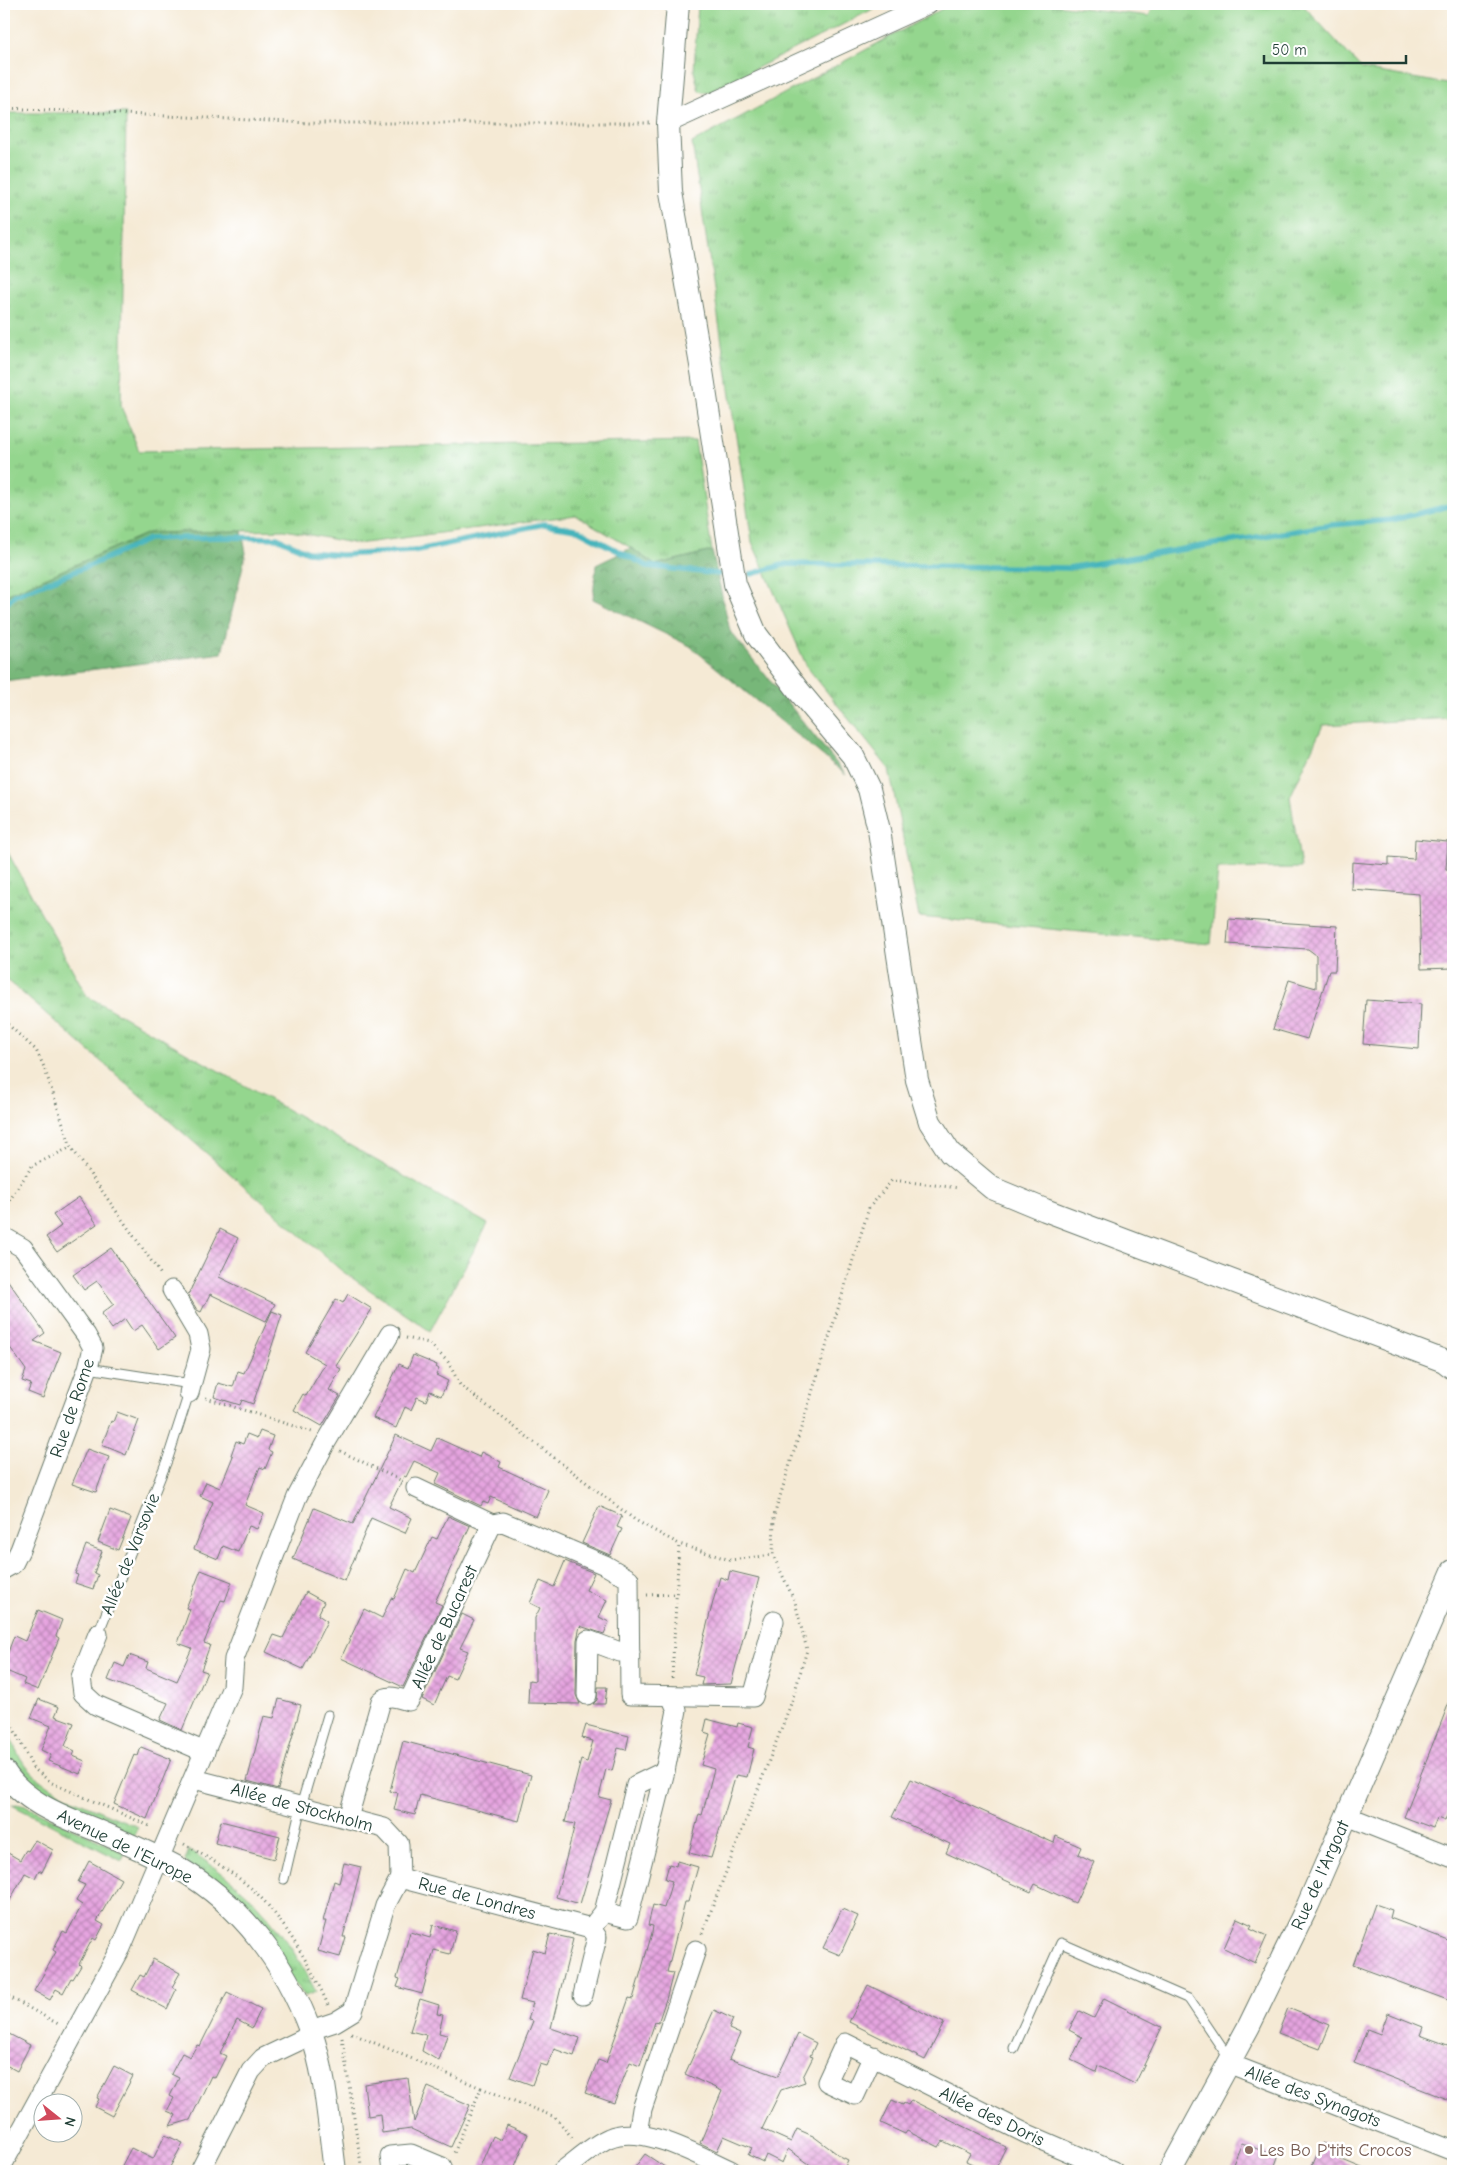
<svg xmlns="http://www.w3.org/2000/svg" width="1457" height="2175" viewBox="0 0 1457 2175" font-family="'Comic Neue',sans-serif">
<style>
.grass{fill:url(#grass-tufts);stroke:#5a8a61}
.forest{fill:url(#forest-crowns);stroke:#4b7a56}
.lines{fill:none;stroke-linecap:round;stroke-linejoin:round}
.stream{stroke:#45b4bc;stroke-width:5.5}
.building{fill:url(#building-cross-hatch)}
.service-casing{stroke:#6a7a6c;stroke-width:11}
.minor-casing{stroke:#6a7a6c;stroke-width:21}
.tertiary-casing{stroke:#6a7a6c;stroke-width:24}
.path{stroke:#6a7a6c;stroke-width:3;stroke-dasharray:1 4;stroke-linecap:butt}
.service{stroke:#fff;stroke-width:9}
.minor{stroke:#fff;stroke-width:19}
.tertiary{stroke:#fff;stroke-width:22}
.education-dot{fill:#8d6e63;stroke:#fff;stroke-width:2}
.labels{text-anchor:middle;stroke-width:5;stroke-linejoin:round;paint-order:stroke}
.street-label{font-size:18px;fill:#1f3d34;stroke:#fff}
.education-label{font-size:18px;fill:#785e54;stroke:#fff;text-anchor:start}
</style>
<defs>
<pattern id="grass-tufts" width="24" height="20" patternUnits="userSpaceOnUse" patternTransform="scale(1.25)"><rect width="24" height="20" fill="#94d68e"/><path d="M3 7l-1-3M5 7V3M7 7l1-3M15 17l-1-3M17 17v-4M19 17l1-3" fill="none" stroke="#78af75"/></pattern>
<pattern id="forest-crowns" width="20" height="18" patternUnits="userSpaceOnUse" patternTransform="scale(1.25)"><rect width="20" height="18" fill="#77b779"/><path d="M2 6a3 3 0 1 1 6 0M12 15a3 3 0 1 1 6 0" fill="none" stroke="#619664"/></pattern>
<pattern id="building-cross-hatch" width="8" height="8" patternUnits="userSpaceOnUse" patternTransform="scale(1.25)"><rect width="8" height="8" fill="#e6a4e0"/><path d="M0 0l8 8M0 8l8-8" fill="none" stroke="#ba87b6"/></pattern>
</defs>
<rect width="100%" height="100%" fill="#fff"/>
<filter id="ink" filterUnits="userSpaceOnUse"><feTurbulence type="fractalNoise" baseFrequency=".02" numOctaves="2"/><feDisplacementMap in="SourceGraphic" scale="10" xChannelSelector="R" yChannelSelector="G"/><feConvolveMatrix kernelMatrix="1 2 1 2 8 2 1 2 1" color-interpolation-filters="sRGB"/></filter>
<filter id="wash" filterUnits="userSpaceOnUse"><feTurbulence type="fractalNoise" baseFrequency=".0096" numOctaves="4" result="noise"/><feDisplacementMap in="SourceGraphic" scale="20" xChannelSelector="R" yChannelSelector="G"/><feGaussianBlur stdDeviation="1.12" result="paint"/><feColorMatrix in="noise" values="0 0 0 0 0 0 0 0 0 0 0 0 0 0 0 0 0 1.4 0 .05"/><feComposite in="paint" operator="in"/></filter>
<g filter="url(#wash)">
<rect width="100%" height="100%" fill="#f5ead5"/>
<g class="grass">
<path d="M698 4H883L708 93 699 91 694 71Z"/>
<path d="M951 4H1048L1149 16 1154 4H1302L1362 69 1453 85V718L1323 725 1290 797 1301 868 1218 869 1211 944 919 917 889 769 807 667 752 542 692 143Z"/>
<path d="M4 113H126L121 406 139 451 695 441 712 551 655 565 631 548 576 515 357 544 285 530 148 533 4 596Z"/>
<path d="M4 837 7 851 87 996 488 1224 430 1331 342 1271 4 977Z"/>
<path d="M4 1723C11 1737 16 1754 27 1767 49 1794 105 1812 138 1827L133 1837C93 1819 21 1796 5 1753 2 1744 4 1732 4 1723Z"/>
<path d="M16 1804 25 1806 125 1853 122 1861 12 1805Z"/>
<path d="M189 1850C250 1889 284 1928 316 1992L305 1996 185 1861Z"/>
</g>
<g class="forest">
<path d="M242 531 246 553 222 653 4 681V596L148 533Z"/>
<path d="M631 548 655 565 712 551 730 631 846 775 690 646 593 599 596 565Z"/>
</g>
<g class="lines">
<g class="stream">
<path d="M751 574 786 564 1068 568 1331 525 1392 520 1453 505"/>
<path d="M4 606 15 595 91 565 149 539 220 537 277 538 308 552 341 555 413 551 544 524 576 529 647 566 719 574"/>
</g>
</g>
<g id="blocks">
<g class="building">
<path d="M1415 839 1448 842 1446 869 1453 870V968L1421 969 1419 894 1351 889 1352 862 1389 865V857L1414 859Z"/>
<path d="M1229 919 1337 926 1335 971H1329L1307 1039 1273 1029 1289 980 1316 988V955L1308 949 1227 944Z"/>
<path d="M1366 1000 1421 1004 1419 1049 1363 1044Z"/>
<path d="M79 1197 97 1224 57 1252 46 1237 61 1226 53 1215Z"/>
<path d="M220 1229 238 1238 219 1277 275 1304 266 1321 210 1294 201 1312 197 1310 188 1295Z"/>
<path d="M111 1248 175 1338 159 1349 142 1325 133 1331 125 1319 112 1329 101 1314 114 1304 97 1281 84 1290 73 1275Z"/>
<path d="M4 1275 45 1333 34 1341 61 1352 43 1398 28 1392 31 1384 22 1381 26 1370 4 1339Z"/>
<path d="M348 1294 372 1309 336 1366 341 1369 329 1390 340 1396 322 1426 294 1410 303 1394 306 1396 325 1364 305 1352 336 1299 343 1303Z"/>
<path d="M272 1311 282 1315 253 1404 242 1400 240 1405 214 1397 218 1383 233 1387 238 1371 244 1373Z"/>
<path d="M413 1355 437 1365 436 1367 439 1369 436 1375 448 1381 441 1396 430 1391 426 1401 417 1397 411 1410 405 1407 396 1428 373 1418 399 1364 408 1368Z"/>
<path d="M117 1412 139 1420 126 1455 102 1445 111 1421 113 1422Z"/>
<path d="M260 1431 273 1436 268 1450 272 1452 265 1469 260 1467 245 1505 264 1513 257 1529 249 1526 238 1552 223 1546 218 1559 194 1549 213 1502 200 1496 206 1482 220 1488 233 1456 231 1455 236 1441 243 1444 247 1434 257 1438Z"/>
<path d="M396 1435 431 1451 437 1438 479 1457 481 1452 501 1462 499 1467 548 1490 536 1517 491 1497 488 1504 483 1502 481 1506 435 1484 440 1473 414 1461 406 1477 404 1476 389 1507 412 1518 405 1533 371 1518 345 1581 293 1559 314 1508 353 1524Z"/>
<path d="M87 1449 109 1457 96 1492 72 1484Z"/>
<path d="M599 1506 622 1516 617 1527 622 1529 610 1555 582 1543Z"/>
<path d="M110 1510 131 1518 118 1550 98 1542Z"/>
<path d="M448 1516 470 1526 435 1602 442 1605 403 1687 341 1658 364 1609 382 1618 391 1598 394 1599 407 1569 415 1573 432 1537 437 1539Z"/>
<path d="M86 1545 102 1551 94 1573 98 1575 93 1589 75 1583 78 1575 75 1574Z"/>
<path d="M565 1561 594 1573 586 1590 607 1600 599 1617 609 1622 604 1634 580 1626 577 1640 576 1695 580 1704 528 1703 529 1680 535 1681V1618L540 1608 530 1603 540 1581 554 1587Z"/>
<path d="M201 1570 232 1582 225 1601 221 1600 204 1643 210 1645 201 1670 207 1672 182 1730 160 1720 168 1703 108 1680 115 1663 124 1667 129 1655 148 1662 146 1668 177 1681 192 1648 178 1643 190 1609 186 1608Z"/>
<path d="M730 1571 759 1578 731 1684 701 1685 703 1677 694 1675 714 1598 720 1577 728 1580Z"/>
<path d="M306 1592 324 1602 318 1615 327 1621 303 1669 266 1652 274 1635 283 1638Z"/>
<path d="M38 1610 62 1620 56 1636 59 1638 38 1690 23 1684 25 1679 4 1670V1663L14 1636 25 1641Z"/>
<path d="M462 1614 474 1620 460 1648 468 1651 455 1679 447 1676 434 1705 422 1699Z"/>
<path d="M598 1687H607L605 1704H593L597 1700Z"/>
<path d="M1452 1695 1453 1801 1445 1821 1437 1818 1433 1828 1404 1817Z"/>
<path d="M39 1699 59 1707 55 1716 74 1723 65 1746 75 1751 73 1756 85 1761 80 1774 48 1761 51 1755 41 1750 51 1726 31 1718Z"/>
<path d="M279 1699 301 1705 278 1789 247 1781 264 1716 274 1718Z"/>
<path d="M707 1719 737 1727 738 1723 753 1727 748 1747 754 1749 747 1777 736 1775 711 1858 689 1853 699 1814 702 1815 714 1769 701 1765 710 1734 704 1732Z"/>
<path d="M586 1725 629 1736 626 1750 618 1748 612 1771 606 1769 599 1797 611 1800 580 1904 556 1897 575 1824 565 1822 581 1760 587 1762 593 1741 582 1738Z"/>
<path d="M403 1741 531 1775 519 1821 420 1795 415 1815 394 1810 398 1793 390 1791Z"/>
<path d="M141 1747 171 1759 147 1819 114 1804 134 1755 138 1756Z"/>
<path d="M911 1779 1054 1843 1056 1836 1081 1847 1078 1854 1094 1862 1075 1903 1035 1884 1031 1892 946 1853 950 1844 892 1817Z"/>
<path d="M221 1821 280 1836 274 1859 215 1843Z"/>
<path d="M35 1840 53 1850 42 1872 39 1870 35 1878 25 1873 4 1911V1861L8 1853 20 1860 26 1850 28 1851Z"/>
<path d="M89 1861 121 1879 97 1921 104 1925 96 1940 93 1938 79 1964 81 1966 73 1979 71 1978 63 1993 56 1989 50 2000 34 1991 56 1952 53 1950 63 1931 67 1933 82 1905 76 1901 85 1885 78 1882Z"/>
<path d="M677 1861 698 1867 688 1902H685L667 1972 673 1973 667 1996 658 2023 655 2022 640 2066 630 2062 614 2103 585 2093 598 2060 606 2063 629 1998 633 1999 652 1933 653 1926 648 1925 653 1905 664 1908 672 1881 665 1879 669 1864 676 1866Z"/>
<path d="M344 1863 361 1867 343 1937H346L340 1957 318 1951 326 1921H323L334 1881 339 1883Z"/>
<path d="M1375 1904 1392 1910 1390 1918 1453 1942V2002L1353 1965Z"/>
<path d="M842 1909 858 1916 840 1955 823 1948Z"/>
<path d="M1237 1918 1252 1925 1250 1928 1267 1936 1255 1963 1224 1948Z"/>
<path d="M433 1925 456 1931 450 1954 434 1950 422 1994 397 1987 400 1979 397 1978 410 1932 430 1938Z"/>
<path d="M550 1934 573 1939 551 2028 580 2038 574 2056 554 2049 547 2066 540 2064 532 2085 510 2077 533 2021 528 2020 533 2003 520 2000 533 1949 545 1953Z"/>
<path d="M153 1959 180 1973 172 1987 176 1990 167 2009 132 1990 140 1975 144 1977Z"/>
<path d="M868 1985 944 2023 925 2060 849 2022Z"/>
<path d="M227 1992 261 2009 252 2028 237 2020 220 2053 226 2056 215 2078 211 2076 190 2120 170 2126 176 2115 167 2111 174 2098 170 2096 179 2078 171 2074 182 2053 190 2057 197 2045 200 2046Z"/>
<path d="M1104 1998 1162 2027 1135 2084 1098 2066 1096 2072 1071 2060 1082 2037 1069 2030 1079 2011 1094 2018Z"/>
<path d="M420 1999 439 2005 437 2014 443 2015 439 2033 447 2035 439 2061 422 2051 426 2035 410 2031Z"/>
<path d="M1288 2008 1330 2025 1320 2049 1278 2033Z"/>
<path d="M714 2010 733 2019 729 2029 740 2034 729 2059 778 2076 798 2034 816 2043 810 2056 813 2057 803 2077 805 2082 781 2090 762 2129 791 2142 797 2129 813 2136 840 2156 848 2160 843 2171H819L788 2149 782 2163 766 2155 763 2162 748 2155 752 2148 724 2136 717 2151 700 2143 722 2091 685 2074Z"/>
<path d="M1388 2013 1423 2027 1420 2035 1453 2047V2089L1449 2100 1354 2063 1367 2029 1380 2034Z"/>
<path d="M9 2034 30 2045 17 2071 4 2064V2045Z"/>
<path d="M114 2066 133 2076 112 2116 95 2107 99 2099 97 2098Z"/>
<path d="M408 2078 414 2122 428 2087 470 2105 451 2147 411 2129 382 2133 380 2114 368 2116 364 2084Z"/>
<path d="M892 2100 903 2105 904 2103 908 2105 911 2100 1006 2147 994 2171H987L966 2161 970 2154 943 2141 939 2147 907 2131 905 2134 881 2123Z"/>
<path d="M507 2125 528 2134 513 2171H478L493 2136 501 2140Z"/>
<path d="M165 2135 183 2143 170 2167 178 2171H119L131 2148 153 2159Z"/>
<path d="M1242 2143 1278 2157 1273 2171H1230Z"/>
<path d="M1322 2143 1334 2148 1333 2156 1369 2171H1310Z"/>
<path d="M645 2154 671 2171H632Z"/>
</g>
</g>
</g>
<g filter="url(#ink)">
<use href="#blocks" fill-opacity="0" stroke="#6a7a6c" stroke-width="1"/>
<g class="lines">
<g class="service-casing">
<g id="service">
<path d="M88 1368 191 1384"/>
<path d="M98 1634 168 1458 189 1393"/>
<path d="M284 1879 301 1806 328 1715"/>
<path d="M1014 2048 1061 1943 1189 1999 1230 2060"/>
</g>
</g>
<g class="minor-casing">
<g id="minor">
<path d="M668 123 928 4"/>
<path d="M4 1237 23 1248 86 1335 93 1348 88 1368 20 1550 13 1564 4 1569"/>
<path d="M172 1290 198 1334 201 1349 189 1393"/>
<path d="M416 1488 492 1524 503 1522 605 1565 629 1579 630 1695 753 1697 774 1621"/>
<path d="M98 1634 81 1677 83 1693 96 1705 205 1752"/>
<path d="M587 1695 588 1640 620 1652H630"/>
<path d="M194 1779 384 1828 399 1844 400 1878"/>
<path d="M1347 1816 1453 1858"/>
<path d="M348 1818 381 1701C390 1693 399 1699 409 1701L492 1524"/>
<path d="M604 1912 628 1918 665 1771 677 1710 671 1696"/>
<path d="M583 1995 597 1937 591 1928"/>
<path d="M873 2056 855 2095 827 2082 845 2043 1025 2133 1113 2171"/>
<path d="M1230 2060 1238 2067 1453 2151"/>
<path d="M638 2134 642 2109 696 1950"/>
<path d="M4 2162 121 1948 232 1687 234 1659 297 1497 325 1444 390 1334"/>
<path d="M200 2171 251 2071 263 2058 303 2039 311 2030 335 2022 353 2011 385 1906 400 1878 591 1928 604 1912 636 1785 665 1771"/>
<path d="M392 2171 390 2156 411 2154 442 2167 440 2171"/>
<path d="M562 2171C576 2161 594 2144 609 2138 643 2123 701 2157 732 2171"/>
</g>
</g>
<g class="tertiary-casing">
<g id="tertiary">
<path d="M678 4 668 123 671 192 702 371 735 584 756 634 798 690 853 756 869 789 879 830 917 1080 930 1122 950 1153 992 1188 1045 1210 1444 1361 1453 1368"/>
<path d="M4 1771C26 1806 71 1819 108 1835 132 1846 157 1856 180 1869 242 1905 285 1963 310 2030 326 2071 329 2127 335 2171"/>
<path d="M1170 2171 1249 2026 1308 1905 1453 1571"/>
</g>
</g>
<g class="path">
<path d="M4 108 309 123H650"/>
<path d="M4 1021 36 1050 44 1067 71 1147 162 1276"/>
<path d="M4 1209 32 1166 71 1147"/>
<path d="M406 1338 429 1343 448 1362 460 1385 635 1520 679 1544 730 1560 773 1555"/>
<path d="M206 1398 312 1432"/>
<path d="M340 1451 400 1480"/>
<path d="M647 1595 676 1594"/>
<path d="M672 1678 679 1544"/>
<path d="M4 1709 33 1768 52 1783 152 1827"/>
<path d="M184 1844C207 1857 230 1870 251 1888 281 1914 312 1968 328 2005"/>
<path d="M702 1934 792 1701 807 1650 795 1602 773 1555 774 1516 869 1208 892 1180 959 1188"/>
<path d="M4 1994 60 2025"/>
<path d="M351 2033 481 2088 454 2153"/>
<path d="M342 2038 362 2171"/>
<path d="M481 2088 555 2117 574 2140"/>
</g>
<use href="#service" class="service"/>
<use href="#minor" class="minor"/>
<use href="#tertiary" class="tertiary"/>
</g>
</g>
<circle class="education-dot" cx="1249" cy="2150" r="5"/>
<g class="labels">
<g class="street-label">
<text transform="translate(72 1408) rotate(-71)" y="6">Rue de Rome</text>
<text transform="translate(130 1554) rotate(-68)" y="6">Allée de Varsovie</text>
<text transform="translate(444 1627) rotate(-65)" y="6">Allée de Bucarest</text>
<text transform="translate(302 1807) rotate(15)" y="6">Allée de Stockholm</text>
<text transform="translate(125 1846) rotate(26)" y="6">Avenue de l'Europe</text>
<text transform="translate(1320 1875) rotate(-66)" y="6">Rue de l'Argoat</text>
<text transform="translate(477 1898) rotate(15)" y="6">Rue de Londres</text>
<text transform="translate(1313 2096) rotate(21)" y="6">Allée des Synagots</text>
<text transform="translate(992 2116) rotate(26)" y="6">Allée des Doris</text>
</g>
<g class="education-label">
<text x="1259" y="2156">Les Bo P'tits Crocos</text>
</g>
</g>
<rect width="1457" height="2175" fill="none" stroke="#fff" stroke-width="20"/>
<g transform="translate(58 2118) rotate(107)"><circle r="24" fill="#ffffff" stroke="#a5b1ae"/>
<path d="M0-4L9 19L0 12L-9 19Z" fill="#d1495b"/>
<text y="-8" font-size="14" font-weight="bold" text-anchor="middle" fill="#1f3d34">N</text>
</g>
<path d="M1264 55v8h142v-8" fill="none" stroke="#1f3d34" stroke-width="2.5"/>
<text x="1272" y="55" font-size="15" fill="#1f3d34" stroke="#ffffff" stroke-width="4" paint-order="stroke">50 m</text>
</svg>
